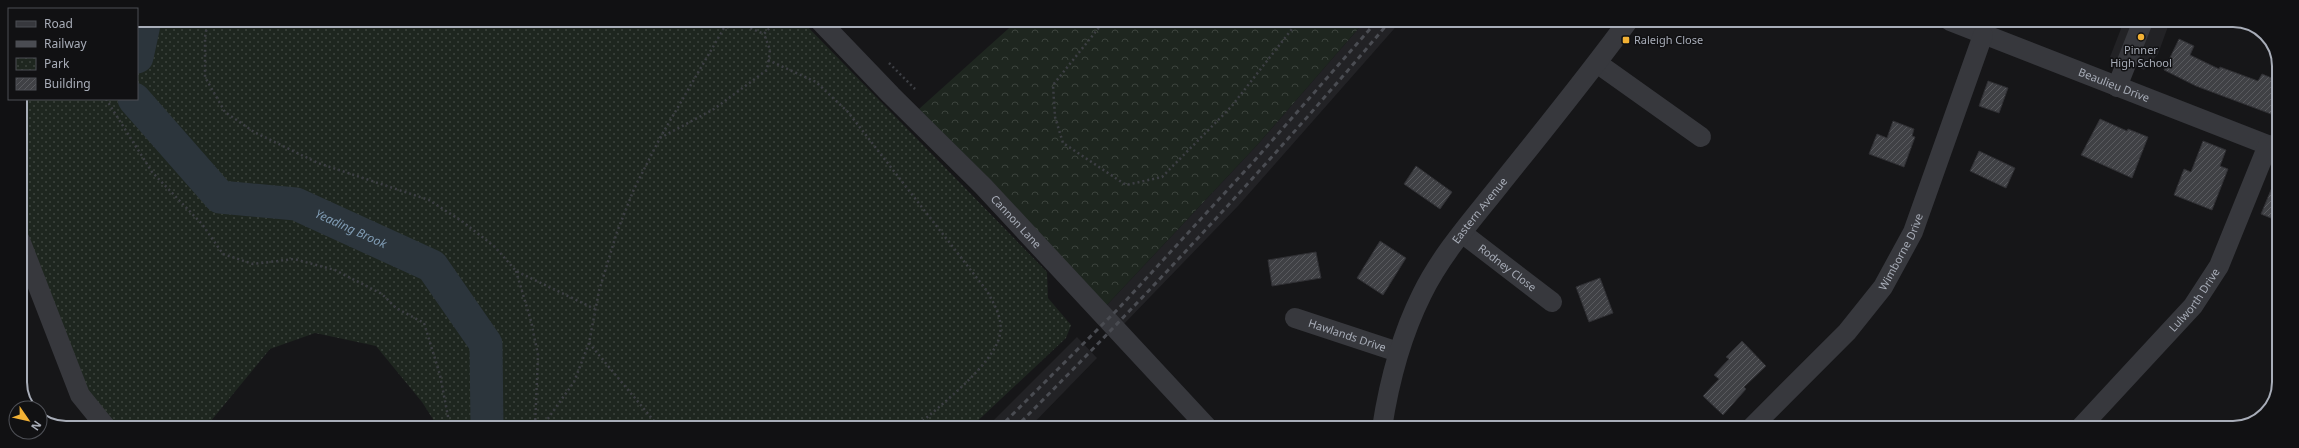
<svg xmlns="http://www.w3.org/2000/svg" width="2299" height="448" viewBox="0 0 2299 448" font-family="'Noto Sans',sans-serif">
<style>
.built{fill:#222225}
.forest{fill:url(#forest-crowns)}
.park{fill:url(#park-dots)}
.lines{fill:none;stroke-linecap:round;stroke-linejoin:round}
.river{stroke:#2c353c;stroke-width:33}
.building{fill:url(#building-hatch);stroke:#303034}
.path{stroke:#3d3f44;stroke-width:2.5;stroke-dasharray:2 3;stroke-linecap:butt}
.minor{stroke:#37383d;stroke-width:20}
.rail{stroke:#4a4c52;stroke-width:3;stroke-dasharray:5 4;stroke-linecap:butt}
.poi-dot{fill:#f2b134;stroke:#111113;stroke-width:1.5}
.labels{text-anchor:middle;stroke-width:3;stroke-linejoin:round;paint-order:stroke}
.poi-label{font-size:11px;fill:#a8adb8;stroke:#111113;text-anchor:start}
.street-label{font-size:11px;fill:#a8adb8;stroke:#111113}
.water-label{font-size:12px;font-style:italic;fill:#7f9bb3;stroke:#111113}
.rim{fill:none;stroke:#a8adb8;stroke-width:2}
</style>
<defs>
<pattern id="forest-crowns" width="20" height="18" patternUnits="userSpaceOnUse"><rect width="20" height="18" fill="#1e261f"/><path d="M2 6a3 3 0 1 1 6 0M12 15a3 3 0 1 1 6 0" fill="none" stroke="#3c433d"/></pattern>
<pattern id="park-dots" width="8" height="8" patternUnits="userSpaceOnUse"><rect width="8" height="8" fill="#1e261f"/><path d="M2 2h.1M6 6h.1" fill="none" stroke="#3c433d" stroke-width="1.8" stroke-linecap="round"/></pattern>
<pattern id="building-hatch" width="6" height="6" patternUnits="userSpaceOnUse"><rect width="6" height="6" fill="#404145"/><path d="M-1 1l2-2M0 6l6-6M5 7l2-2" fill="none" stroke="#595a5e"/></pattern>
</defs>
<rect width="100%" height="100%" fill="#161618"/>
<g class="built">
<path d="M1365 21H1401L1238 206 1122 326 1105 307 1259 143Z"/>
<path d="M2124 21H2170L2158 54 2144 70 2110 57Z"/>
<path d="M1077 337 1097 358 1029 428H986Z"/>
</g>
<path class="forest" d="M1018 20 1365 21 1259 143 1105 307 919 109Z"/>
<path class="park" d="M137 20H801L1047 272 1048 298 1071 325 1066 338 970 428 438 427 422 402 376 346 315 333 270 349 206 427H114L85 392 20 227V99H137Z"/>
<g class="lines">
<g class="river">
<path d="M137 57 145 20"/>
<path id="s1" d="M134 99 220 197 296 204 432 266 486 344 487 427"/>
</g>
</g>
<g class="building">
<path d="M2179 39 2194 46 2190 55 2219 69 2220 67 2258 81 2262 74 2279 81V117L2196 86 2164 70Z"/>
<path d="M1988 81 2008 88 1999 113 1979 106Z"/>
<path d="M2100 119 2127 131 2128 129 2148 137 2132 178 2081 155Z"/>
<path d="M1893 121 1914 129 1912 136 1915 137 1904 167 1869 154 1877 134 1887 138Z"/>
<path d="M2203 141 2226 150 2220 166 2228 169 2212 210 2174 195 2184 169 2191 172Z"/>
<path d="M1979 151 2015 168 2006 188 1970 171Z"/>
<path d="M1416 166 1452 192 1440 209 1404 184Z"/>
<path d="M2278 173V221L2261 214Z"/>
<path d="M1380 241 1406 258 1383 295 1357 278Z"/>
<path d="M1316 252 1321 278 1272 286 1268 260Z"/>
<path d="M1600 278 1613 313 1589 322 1576 287Z"/>
<path d="M1742 341 1766 366 1744 387 1746 389 1723 415 1703 396 1719 379 1714 375 1729 359 1726 357Z"/>
</g>
<g class="lines">
<g class="path">
<path d="M208 20 205 37V77L225 112 254 132 318 163 429 200 463 222 495 247 516 271 595 309"/>
<path d="M721 20 724 28"/>
<path d="M1105 20 1053 85 1055 117 1063 143 1126 185 1162 177 1231 107 1299 20"/>
<path d="M768 60 816 82 848 112 987 291C994 304 1003 318 1000 334 995 364 939 406 916 427"/>
<path d="M889 63 915 89"/>
<path d="M106 99 152 172 202 224 223 254 253 264 294 259 335 270 382 294 396 308 424 323 440 375 450 427"/>
<path d="M660 138 724 28 741 24 764 34"/>
<path d="M516 271 531 321 538 355 535 427"/>
<path d="M589 343 659 427"/>
<path d="M542 427 574 382 589 343 599 291 617 232 634 189 660 138 714 109 767 70 770 50 764 34 777 20"/>
</g>
<g class="minor">
<path id="s2" d="M819 20 891 95 983 186 1208 428"/>
<path id="s3" d="M1950 21 2278 149"/>
<path d="M1597 63 1701 137"/>
<path d="M2117 87 2143 21"/>
<path id="s4" d="M1462 233 1552 302"/>
<path d="M20 240 80 395 106 427"/>
<path id="s5" d="M1295 318 1398 352"/>
<path id="s6" d="M1382 428C1389 382 1401 336 1422 294 1441 255 1472 220 1499 186 1543 131 1587 77 1628 21"/>
<path id="s7" d="M1751 428 1847 332 1883 287 1913 232 1983 35"/>
<path id="s8" d="M2080 428 2193 306 2219 266 2268 145"/>
</g>
<g class="rail">
<path d="M999 428 1119 308 1255 160 1377 21"/>
<path d="M1015 428C1146 297 1271 162 1390 21"/>
</g>
</g>
<g class="poi-dot">
<circle cx="2141" cy="37" r="4"/>
<rect x="1622" y="36" width="8" height="8" rx="2"/>
</g>
<g class="labels">
<g class="poi-label">
<text x="1634" y="44">Raleigh Close</text>
<text x="2141" y="54" text-anchor="middle">Pinner<tspan x="2141" dy="13">High School</tspan></text>
</g>
<g class="street-label">
<text dy="4" stroke="none"><textPath href="#s3" startOffset="176">Beaulieu Drive</textPath></text>
<text dy="4" stroke="none"><textPath href="#s6" startOffset="242">Eastern Avenue</textPath></text>
<text dy="4" stroke="none"><textPath href="#s2" startOffset="282">Cannon Lane</textPath></text>
<text dy="4" stroke="none"><textPath href="#s7" startOffset="233">Wimborne Drive</textPath></text>
<text dy="4" stroke="none"><textPath href="#s4" startOffset="57">Rodney Close</textPath></text>
<text dy="4" stroke="none"><textPath href="#s8" startOffset="172">Lulworth Drive</textPath></text>
<text dy="4" stroke="none"><textPath href="#s5" startOffset="55">Hawlands Drive</textPath></text>
</g>
<g class="water-label">
<text dy="4" stroke="none"><textPath href="#s1" startOffset="267">Yeading Brook</textPath></text>
</g>
</g>
<path d="M0 0H2299V448H0ZM66 27H2233A39 39 0 0 1 2272 66V382A39 39 0 0 1 2233 421H66A39 39 0 0 1 27 382V66A39 39 0 0 1 66 27Z" fill="#111113" fill-rule="evenodd"/>
<path class="rim" d="M66 27H2233A39 39 0 0 1 2272 66V382A39 39 0 0 1 2233 421H66A39 39 0 0 1 27 382V66A39 39 0 0 1 66 27Z"/>
<rect x="8" y="8" width="130" height="92" fill="#111113" stroke="#4d4f55"/>
<rect x="16" y="21" width="20" height="6" fill="#37383d" stroke="#4d4f55"/>
<text x="44" y="28" font-size="12" fill="#a8adb8">Road</text>
<rect x="16" y="41" width="20" height="6" fill="#4a4c52" stroke="#4d4f55"/>
<text x="44" y="48" font-size="12" fill="#a8adb8">Railway</text>
<rect x="16" y="58" width="20" height="12" fill="url(#park-dots)" stroke="#4d4f55"/>
<text x="44" y="68" font-size="12" fill="#a8adb8">Park</text>
<rect x="16" y="78" width="20" height="12" fill="url(#building-hatch)" stroke="#4d4f55"/>
<text x="44" y="88" font-size="12" fill="#a8adb8">Building</text>
<g transform="translate(28 420) rotate(124)"><circle r="19" fill="#111113" stroke="#4d4f55"/>
<path d="M0-3L7 15L0 10L-7 15Z" fill="#f2b134"/>
<text y="-6" font-size="11" font-weight="bold" text-anchor="middle" fill="#a8adb8">N</text>
</g>
</svg>
